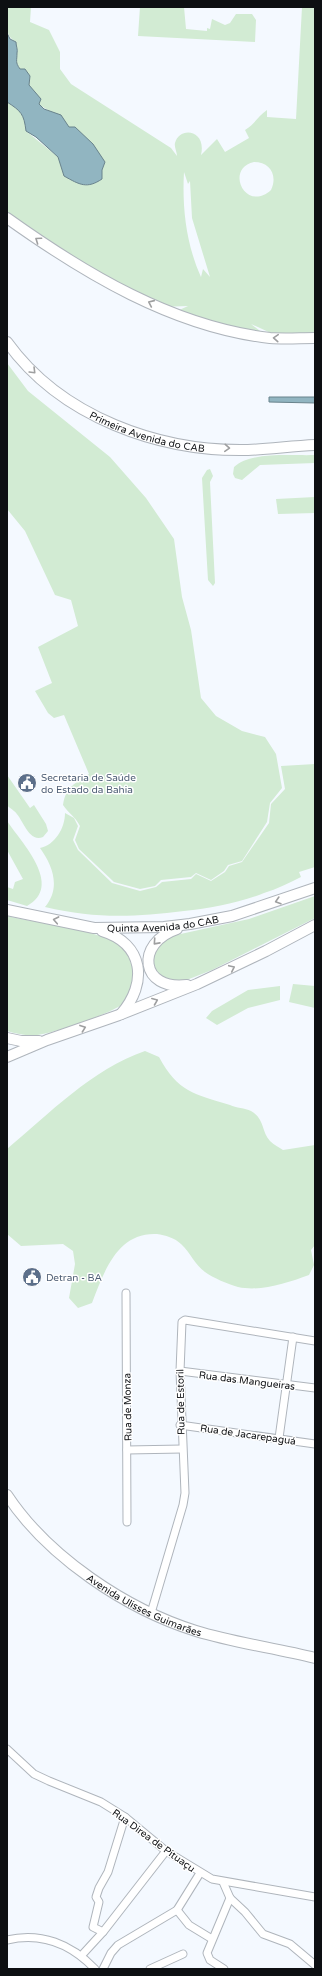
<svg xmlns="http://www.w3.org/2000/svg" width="322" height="1976" viewBox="0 0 322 1976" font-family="'Varela Round',sans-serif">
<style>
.green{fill:#d2ebd3;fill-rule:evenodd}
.water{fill:#91b5c1;stroke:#69838c}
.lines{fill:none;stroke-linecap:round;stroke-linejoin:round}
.minor-casing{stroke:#afb5bc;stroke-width:9}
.secondary-casing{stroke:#afb5bc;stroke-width:12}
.minor{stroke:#fff;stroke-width:7}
.secondary{stroke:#fff;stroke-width:10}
.oneway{stroke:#9e9fa0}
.labels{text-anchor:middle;stroke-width:3;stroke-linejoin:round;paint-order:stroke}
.street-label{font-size:10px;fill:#0d0f12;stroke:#fff}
.service-label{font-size:10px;fill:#4e5e75;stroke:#fff;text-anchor:start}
</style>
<rect width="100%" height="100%" fill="#f4f9ff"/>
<g class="green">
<path d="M7 7H31L30 22 49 30 60 52V69L71 84 171 148 177 156C177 152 174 147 175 143 179 126 207 129 201 155L217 139 225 152 249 138 245 130C255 124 258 116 267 110V117L296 119 302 7H315V338L273 334 251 324 269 338 175 312 188 306 160 307 131 294 7 218V102C21 111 24 114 26 131L58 157 65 176C80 185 87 189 102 179V170L105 162 75 127H69L51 112 38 104 29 85 30 76 25 70 20 69C15 62 17 61 17 53 18 50 16 46 16 42 3 35 7 20 7 7ZM254 162C270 162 278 175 271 190 246 213 224 169 254 162ZM184 172 188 184 190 181 192 218 210 277 203 269 201 277C186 244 182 207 184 172Z"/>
<path d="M140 7H184L186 29 207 31V28L210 29 212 19 225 25 230 23 236 14H252L256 20 255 42 138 36Z"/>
<path d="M7 363 28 391 110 457 146 498 174 539 182 597 191 630 201 698 216 716 242 731 265 737 276 754 282 788 270 803 267 822 242 861 228 865 224 871 211 880 196 873 191 877 161 880 155 886 140 889 114 882 79 849 75 840 80 826C74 815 69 814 63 805 66 786 75 784 89 774L64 715 54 718 48 713 35 691 52 683 38 647 78 626 71 600 55 595 25 531 7 509Z"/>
<path d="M315 455V463L260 465 242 480 235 478 233 474 234 467C252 451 291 456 315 455Z"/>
<path d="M210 469 213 476 210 482 215 583 213 586 208 580 202 478 207 470Z"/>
<path d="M315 497V513L278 514 276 499Z"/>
<path d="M315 764V867L299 872 301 877C289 883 277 889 264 893 239 903 211 908 184 911 134 917 96 919 45 907 61 888 53 866 40 848 55 845 65 828 65 813L74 818 78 826 73 840 78 850 112 883 140 891 156 887 162 882 191 879 196 874 211 881 225 872 229 866 242 862 269 823 271 804 285 789 281 766Z"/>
<path d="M7 775 30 808 34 805 46 824 48 831 43 837C28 843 23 818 14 811 11 808 9 808 7 805Z"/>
<path d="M7 821C22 843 64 886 27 906L7 900V887L13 889 15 882 23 879 7 850Z"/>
<path d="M315 896V918L212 970 179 983 166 981 154 968 153 954 163 941 176 935 249 919Z"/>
<path d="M7 916C32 922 105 931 121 946 135 960 138 987 125 1002 117 1012 51 1034 37 1035 27 1036 17 1034 7 1031Z"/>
<path d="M293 984 315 986V1008L289 1002Z"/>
<path d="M280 986V1000L248 1008 217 1025 206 1018 212 1011 248 990Z"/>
<path d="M145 1051 159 1057C178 1092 194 1094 230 1105 236 1108 245 1108 251 1111 265 1119 261 1131 270 1141 274 1145 279 1147 283 1150L315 1145V1245L311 1250 314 1265 309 1275C287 1283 261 1292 238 1287 228 1284 213 1278 205 1272 195 1265 190 1252 181 1244 175 1238 165 1235 157 1234 117 1232 104 1272 92 1303L78 1308 69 1298 75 1264 73 1251 63 1244 21 1246 7 1234V1149C49 1114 92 1069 145 1051Z"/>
</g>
<g class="water">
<path d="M7 33 10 39 16 42C16 46 18 50 17 53 17 61 15 62 20 69H25L30 76 29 85 41 99 39 104 44 109 61 115 69 127H75L93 144 105 162 102 170V179C87 189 80 185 64 176L58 157 36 137 26 131C24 114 21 111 7 102Z"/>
<path d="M269 397H315V403L269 402Z"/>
</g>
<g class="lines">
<g class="minor-casing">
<g id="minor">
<path d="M126 1293 127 1522"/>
<path d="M180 1371 315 1388"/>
<path d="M180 1425 315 1444"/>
<path d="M279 1438 293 1337"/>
<path d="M127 1450 182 1449"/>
<path d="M151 1613 183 1505 185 1493 180 1371 182 1322 185 1320 315 1341"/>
<path d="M7 1749 34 1774 49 1781 101 1802 125 1817 166 1851 212 1879 315 1897"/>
<path d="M223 1882 230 1898 245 1912 263 1934 290 1944 315 1965"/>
<path d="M177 1910 189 1925 212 1939"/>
<path d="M103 1932 93 1927 99 1902 96 1897 99 1888 108 1872 125 1817"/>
<path d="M7 1940C41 1932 71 1944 95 1969"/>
<path d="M81 1956 103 1932 166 1851"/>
<path d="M103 1969 111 1953 118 1945 177 1910 200 1873"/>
<path d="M150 1969 183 1954"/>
<path d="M224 1969 210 1960 207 1953 230 1898"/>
</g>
</g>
<g class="secondary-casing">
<g id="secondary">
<path d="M7 218C84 273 173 327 270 338 285 339 300 338 315 338"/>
<path id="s1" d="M7 342C61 417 159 452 248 450 270 449 293 446 315 445"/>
<path id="s2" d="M7 910 94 928 164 927 190 924 232 916 315 888"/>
<path d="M177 929C135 943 140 991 187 985"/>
<path d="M102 931C144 944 148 983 121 1014"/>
<path d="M7 1038 21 1041H39"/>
<path d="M7 1057 47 1040 119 1015 197 984 266 951 315 925"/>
<path id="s3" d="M7 1495C48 1557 126 1609 196 1631 235 1643 276 1648 315 1658"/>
</g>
</g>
<use href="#minor" class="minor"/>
<use href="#secondary" class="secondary"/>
</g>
<defs><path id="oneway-chevron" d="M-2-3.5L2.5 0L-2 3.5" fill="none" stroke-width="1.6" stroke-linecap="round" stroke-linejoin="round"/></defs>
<g class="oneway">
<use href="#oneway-chevron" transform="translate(38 240) rotate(-145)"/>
<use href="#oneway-chevron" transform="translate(151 303) rotate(-156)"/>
<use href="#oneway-chevron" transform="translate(276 338) rotate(-176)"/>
<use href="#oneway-chevron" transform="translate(33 371) rotate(45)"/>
<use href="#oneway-chevron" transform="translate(227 448) rotate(4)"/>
<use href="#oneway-chevron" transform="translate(278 901) rotate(163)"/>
<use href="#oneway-chevron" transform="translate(56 920) rotate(-169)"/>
<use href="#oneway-chevron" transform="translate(156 942) rotate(132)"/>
<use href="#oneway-chevron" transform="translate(232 968) rotate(-25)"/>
<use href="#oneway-chevron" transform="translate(155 1001) rotate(-22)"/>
<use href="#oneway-chevron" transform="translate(83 1028) rotate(-20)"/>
</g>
<defs>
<g id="civic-disc" transform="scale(1)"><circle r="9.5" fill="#5c6f8a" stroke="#fff"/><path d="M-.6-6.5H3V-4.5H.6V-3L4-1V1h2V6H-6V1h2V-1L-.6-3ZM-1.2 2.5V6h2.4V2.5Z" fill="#fff"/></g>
</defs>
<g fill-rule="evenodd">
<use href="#civic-disc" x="27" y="783"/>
<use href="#civic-disc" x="32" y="1277"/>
</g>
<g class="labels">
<g class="street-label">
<text dy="4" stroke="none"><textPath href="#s1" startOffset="171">Primeira Avenida do CAB</textPath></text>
<text dy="4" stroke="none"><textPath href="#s2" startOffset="158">Quinta Avenida do CAB</textPath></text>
<text transform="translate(247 1380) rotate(7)" y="4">Rua das Mangueiras</text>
<text transform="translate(180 1402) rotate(-91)" y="4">Rua de Estoril</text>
<text transform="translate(127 1407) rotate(-91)" y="4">Rua de Monza</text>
<text transform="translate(248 1434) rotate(8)" y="4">Rua de Jacarepaguá</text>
<text dy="4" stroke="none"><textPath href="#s3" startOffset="179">Avenida Ulisses Guimarães</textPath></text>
<text transform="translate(154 1840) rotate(36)" y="4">Rua Direa de Pituaçu</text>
</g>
<g class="service-label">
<text x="41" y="781">Secretaria de Saúde<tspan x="41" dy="12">do Estado da Bahia</tspan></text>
<text x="46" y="1281">Detran - BA</text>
</g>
</g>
<rect width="322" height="1976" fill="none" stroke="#0d0f12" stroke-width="16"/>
</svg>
